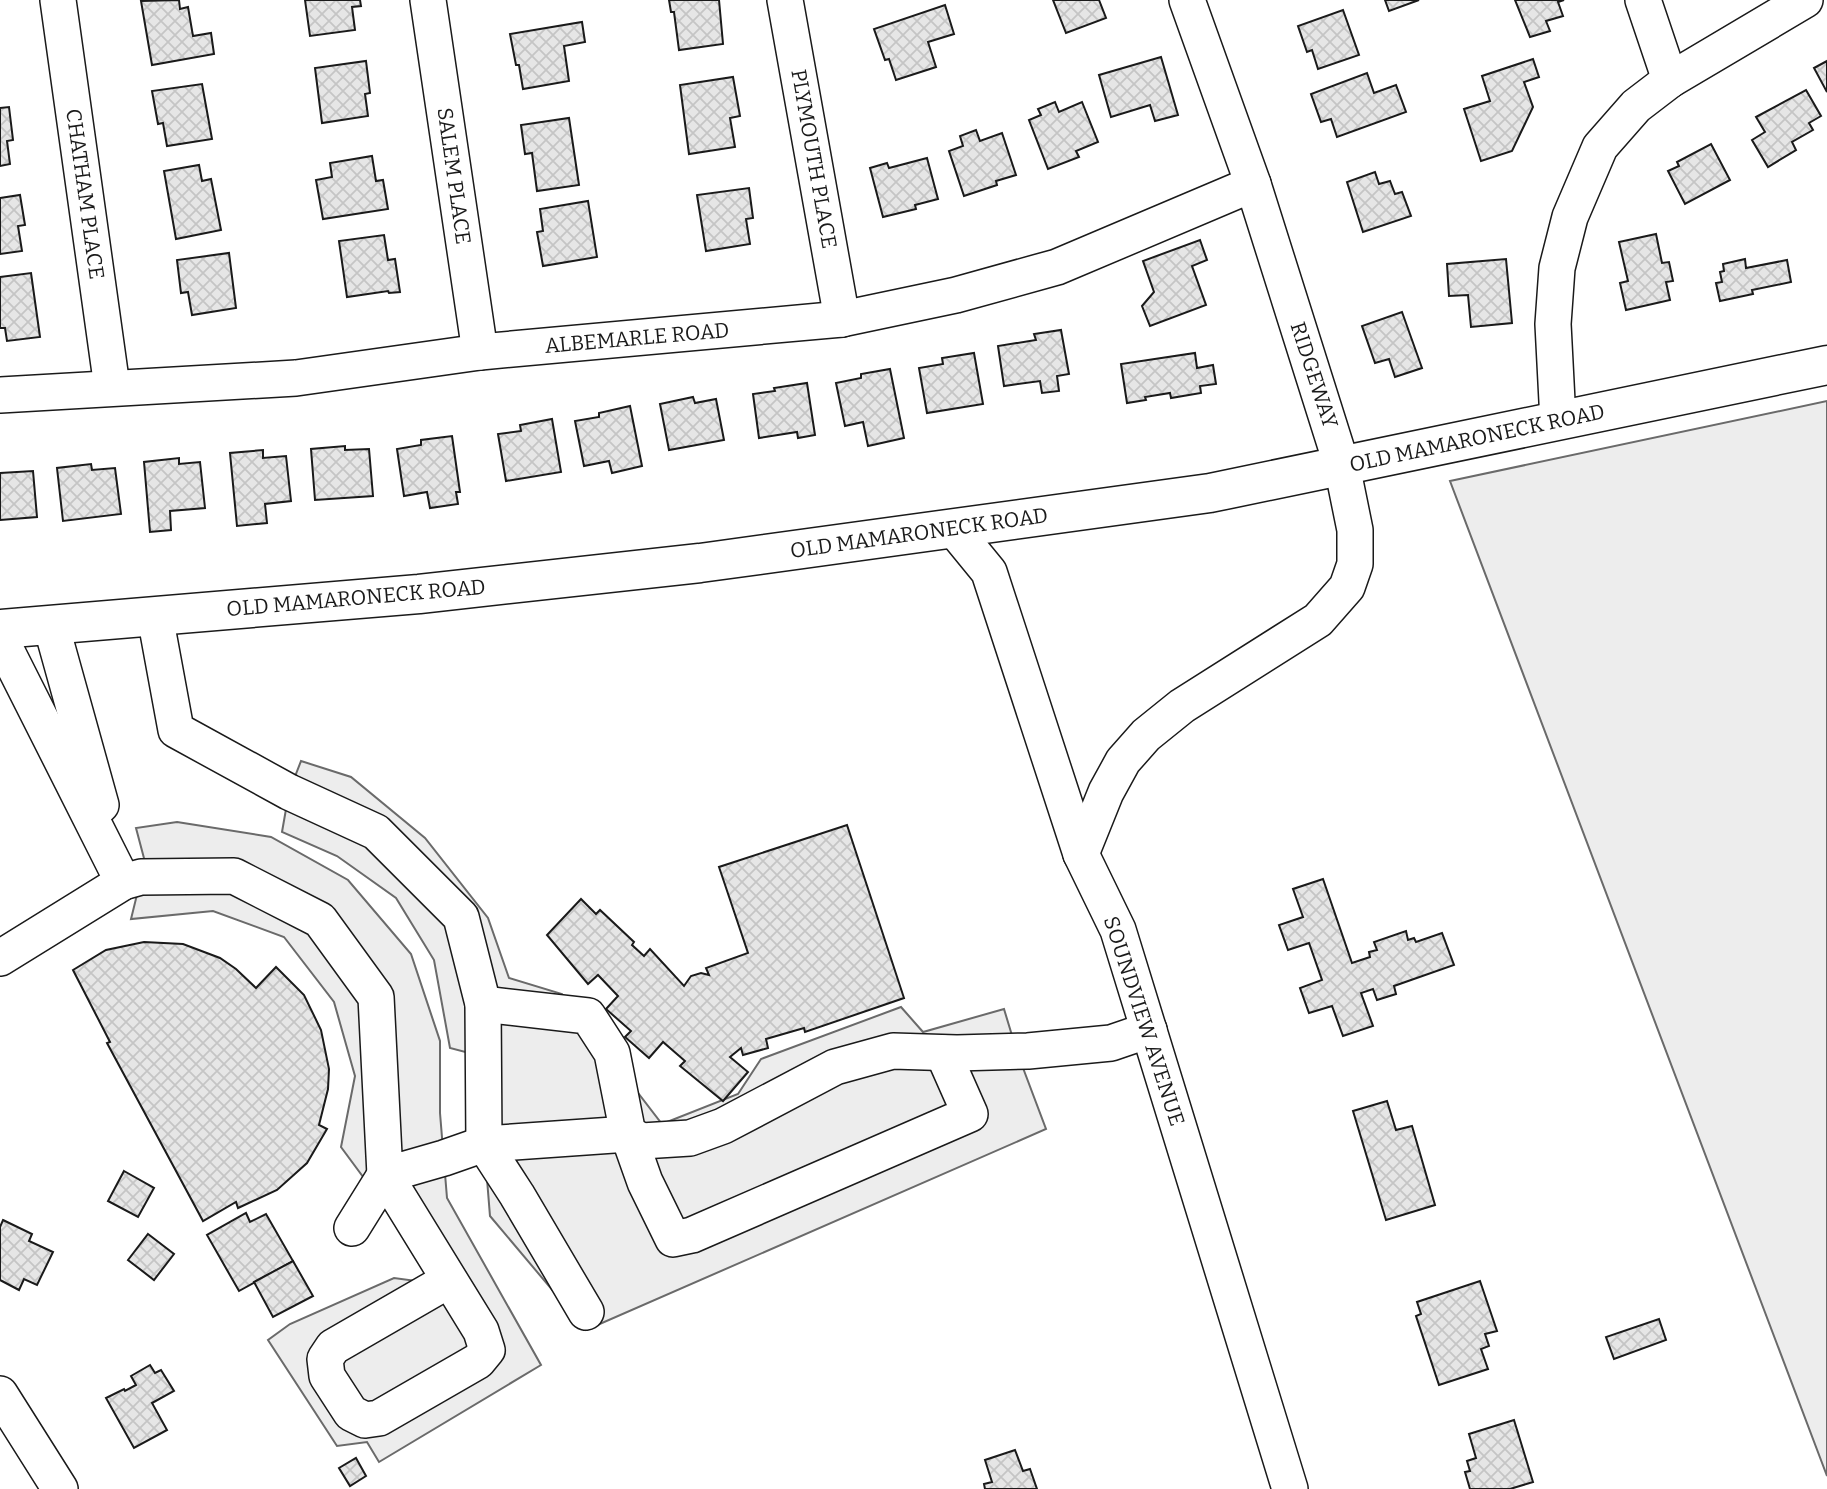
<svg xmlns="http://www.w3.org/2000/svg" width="1827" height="1489" viewBox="0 0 1827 1489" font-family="Bitter,serif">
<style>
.built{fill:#ededed;stroke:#6a6a6a;stroke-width:2}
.building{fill:url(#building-cross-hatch);stroke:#1a1a1a;stroke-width:2}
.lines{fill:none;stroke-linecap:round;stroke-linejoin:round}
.minor-casing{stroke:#1a1a1a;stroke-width:38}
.major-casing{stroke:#1a1a1a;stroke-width:41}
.minor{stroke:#fff;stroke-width:35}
.major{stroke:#fff;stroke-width:38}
.labels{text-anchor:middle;stroke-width:5;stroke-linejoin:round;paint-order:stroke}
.street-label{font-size:21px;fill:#1a1a1a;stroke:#fff}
</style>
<defs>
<pattern id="building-cross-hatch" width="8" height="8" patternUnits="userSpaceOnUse" patternTransform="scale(1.75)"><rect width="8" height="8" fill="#e6e6e6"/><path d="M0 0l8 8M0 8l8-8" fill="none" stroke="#c5c5c5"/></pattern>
</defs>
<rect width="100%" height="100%" fill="#fff"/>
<g class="built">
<path d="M1827 401V1476L1450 481Z"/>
<path d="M301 761 351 777 425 838 488 918 509 978 562 994 662 1124 738 1094 761 1059 901 1007 923 1032 1004 1009 1017 1052 1046 1129 586 1330 490 1216 477 1055 450 1048 434 960 396 898 337 856 282 832 289 792Z"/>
<path d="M177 822 271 837 348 880 411 954 440 1041V1113L447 1198 541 1365 379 1462 367 1442 337 1446 268 1340 290 1324 394 1278 431 1283 406 1235 341 1147 355 1076 334 1002 284 937 213 911 131 919 145 862 136 828Z"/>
</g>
<g class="building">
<path d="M179 0 180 9 188 7 193 36 211 33 214 54 152 65 141 1Z"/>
<path d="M305 0H360L361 6 352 7 355 30 310 36Z"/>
<path d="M669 0H719L723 44 679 50 674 12H671Z"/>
<path d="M1053 0H1099L1106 18 1066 33Z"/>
<path d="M1385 0H1419L1389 11Z"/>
<path d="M1515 0H1564L1558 2 1563 16 1546 21 1550 31 1530 37Z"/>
<path d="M945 5 954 34 928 42 936 67 896 80 889 59 885 60 874 29Z"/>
<path d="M1343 10 1359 55 1318 69 1312 50 1307 52 1298 26Z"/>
<path d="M582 22 585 42 564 46 569 81 523 89 519 65H516L510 34Z"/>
<path d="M1161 57 1178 115 1155 121 1150 105 1111 117 1099 75Z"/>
<path d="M1533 59 1539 77 1524 82 1533 107 1512 151 1481 161 1464 109 1490 101 1482 76Z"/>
<path d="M366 61 370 93 365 94 368 116 322 123 315 68Z"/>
<path d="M1827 61V92L1814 68Z"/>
<path d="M1367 73 1374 93 1396 85 1406 112 1337 137 1331 119 1321 122 1311 94Z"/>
<path d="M733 77 740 116 730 118 735 147 689 154 680 85Z"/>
<path d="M202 84 212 139 167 146 163 123 158 124 152 91Z"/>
<path d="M1806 90 1821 116 1809 123 1813 130 1792 142 1796 150 1768 167 1752 140 1765 132 1756 117Z"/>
<path d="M1055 102 1059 112 1082 102 1098 142 1076 151 1079 157 1048 169 1029 120 1041 115 1038 109Z"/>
<path d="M9 107 13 140 7 141 10 164 0 166V108Z"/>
<path d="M569 118 579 185 537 191 532 153 525 154 521 125Z"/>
<path d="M976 130 980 141 1002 133 1016 175 996 181 997 185 964 196 949 151 963 146 960 136Z"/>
<path d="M1711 144 1730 180 1685 204 1668 171 1679 166 1677 162Z"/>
<path d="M372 156 376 181 383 180 388 209 323 219 316 180 332 177 330 163Z"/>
<path d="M927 158 938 199 915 205 916 209 883 217 870 168 887 163 889 168Z"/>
<path d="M199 165 202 181 211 179 221 230 176 239 164 171Z"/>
<path d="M1375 172 1379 184 1390 181 1395 194 1402 192 1411 216 1363 232 1347 182Z"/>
<path d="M749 188 753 218 746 219 750 244 706 251 697 195Z"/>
<path d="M20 195 25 225 18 226 22 251 0 254V198Z"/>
<path d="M588 201 597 257 543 266 537 232 543 231 540 209Z"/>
<path d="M1656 234 1662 263 1669 262 1673 281 1666 282 1670 300 1626 310 1620 283 1628 281 1619 242Z"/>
<path d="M384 235 388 260 395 259 400 292 389 293 388 291 347 297 339 241Z"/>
<path d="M1200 240 1207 260 1192 266 1206 305 1150 326 1142 306 1154 292 1143 261Z"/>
<path d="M229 253 236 308 192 315 188 292 181 293 177 260Z"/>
<path d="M1506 259 1512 323 1471 327 1468 295 1449 296 1447 264Z"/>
<path d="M1745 259 1746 268 1787 260 1791 282 1752 290 1753 294 1720 301 1716 283 1722 282 1720 272 1724 271 1723 264Z"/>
<path d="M31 273 40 337 7 341 5 328H0V277Z"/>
<path d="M1402 312 1422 368 1395 377 1389 359 1375 363 1362 326Z"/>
<path d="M1061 330 1069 374 1057 376 1059 391 1042 393 1040 381 1004 386 998 346 1036 340 1034 334Z"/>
<path d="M974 353 983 404 927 413 919 368 943 364 942 358Z"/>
<path d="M1195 353 1197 368 1213 365 1216 384 1200 386 1201 393 1171 398 1170 393 1145 397 1146 400 1127 403 1121 364Z"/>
<path d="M890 369 904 438 868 446 863 422 845 426 836 383 861 378V374Z"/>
<path d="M807 383 815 435 798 438 797 432 759 438 753 394 775 391 774 388Z"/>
<path d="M693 397 695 403 716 399 724 440 669 450 660 404Z"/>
<path d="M630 406 642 466 612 473 609 461 584 466 575 421 599 417V413Z"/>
<path d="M552 419 561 472 506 481 498 434 521 431 520 425Z"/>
<path d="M452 436 460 492H456L458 504 430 508 427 492 404 496 397 449 421 445V440Z"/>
<path d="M345 446V450L369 449 373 496 315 500 311 449Z"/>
<path d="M263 450V458L286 456 291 501 265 504 267 523 237 526 230 453Z"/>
<path d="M179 458V464L200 462 205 508 170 511 171 530 150 532 144 462Z"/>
<path d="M91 464 92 470 115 468 121 514 63 521 57 468Z"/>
<path d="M33 471 37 517 0 520V473Z"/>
<path d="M847 825 904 998 805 1032 804 1028 766 1039 768 1048 743 1055 741 1048 730 1057 748 1072 723 1101 680 1066 685 1061 663 1042 649 1058 625 1037 631 1031 606 1009 618 996 598 975 588 984 547 935 581 899 596 914 600 910 634 942 632 945 644 956 650 949 684 986 691 976 701 973 709 975 706 968 748 953 719 867Z"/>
<path d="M1323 879 1352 963 1370 957 1369 952 1377 950 1374 942 1406 931 1408 940 1414 938 1416 942 1442 933 1454 965 1394 986 1396 994 1377 1000 1373 989 1361 993 1373 1026 1343 1036 1332 1006 1309 1013 1300 988 1322 980 1309 943 1288 950 1279 925 1303 917 1293 889Z"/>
<path d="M144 942 183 944 220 958 236 969 256 988 276 967 304 995 321 1030 329 1069 328 1089 319 1125 327 1129 307 1163 277 1190 238 1208 236 1202 203 1221 107 1043 110 1042 73 970 106 950Z"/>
<path d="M1387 1101 1396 1130 1412 1126 1435 1205 1386 1220 1353 1111Z"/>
<path d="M124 1171 154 1188 138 1217 108 1201Z"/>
<path d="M246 1213 250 1222 266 1214 293 1261 239 1291 207 1235Z"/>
<path d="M3 1220 32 1234 29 1241 53 1252 37 1285 24 1279 19 1290 0 1280V1227Z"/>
<path d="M148 1234 174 1254 154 1280 128 1260Z"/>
<path d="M293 1261 313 1296 273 1317 254 1282Z"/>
<path d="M1480 1281 1497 1331 1485 1334 1489 1346 1481 1349 1488 1369 1439 1385 1416 1316 1421 1314 1417 1302Z"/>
<path d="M1659 1319 1666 1340 1614 1359 1606 1337Z"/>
<path d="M150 1365 155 1373 161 1370 174 1391 152 1403 167 1430 134 1448 106 1398 124 1389 125 1391 136 1385 131 1376Z"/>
<path d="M1514 1420 1533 1482 1510 1489H1470L1465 1472 1470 1471 1467 1461 1476 1458 1469 1434Z"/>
<path d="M1015 1450 1023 1471 1030 1469 1037 1489H985L984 1484 992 1482 985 1460Z"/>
<path d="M356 1458 366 1476 350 1486 339 1468Z"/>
</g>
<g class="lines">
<g class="minor-casing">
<g id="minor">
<path d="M58 0 112 387"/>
<path d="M428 0 480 352"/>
<path d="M785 0 842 319"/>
<path d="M1643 0 1670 80"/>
<path d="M0 395 296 378 480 352 842 319 956 295 1057 267 1253 184"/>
<path d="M1558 421 1553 324 1557 268 1570 217 1600 147 1636 106 1670 80 1805 0"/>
<path d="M953 528 989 572 1081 854 1118 930 1290 1489"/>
<path d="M155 616 176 730 289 792 376 832 461 917 483 1004 484 1144 517 1195 586 1312"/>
<path d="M51 625 101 805"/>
<path d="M0 638 123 882"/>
<path d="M1081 854 1106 792 1123 761 1146 735 1182 706 1318 620 1347 587 1355 564V530L1342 466 1253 184 1187 0"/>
<path d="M0 958 123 882 141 877 234 876 320 920 376 997 385 1175 444 1158 484 1144 628 1134 642 1141 690 1138 723 1126 835 1067 893 1051 957 1053 1028 1051 1111 1043 1149 1030"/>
<path d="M483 1004 588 1016 612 1053 628 1134 645 1182 673 1239 692 1235 970 1114 943 1053"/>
<path d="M352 1228 385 1175 481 1331 487 1350 478 1361 379 1418 365 1420 351 1413 327 1376 325 1359 333 1347 449 1280"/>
<path d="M0 1394 60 1489"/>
</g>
</g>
<g class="major-casing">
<path id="major" d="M0 629 419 594 700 563 1210 493 1827 365"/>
</g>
<use href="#minor" class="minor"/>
<use href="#major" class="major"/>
</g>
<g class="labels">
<g class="street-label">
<text transform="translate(814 159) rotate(80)" y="7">PLYMOUTH PLACE</text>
<text transform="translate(454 176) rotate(82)" y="7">SALEM PLACE</text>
<text transform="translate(85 194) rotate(82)" y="7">CHATHAM PLACE</text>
<text transform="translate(637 338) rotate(-5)" y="7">ALBEMARLE ROAD</text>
<text transform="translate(1314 375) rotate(72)" y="7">RIDGEWAY</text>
<text transform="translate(1477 438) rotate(-12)" y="7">OLD MAMARONECK ROAD</text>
<text transform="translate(919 533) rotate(-8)" y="7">OLD MAMARONECK ROAD</text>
<text transform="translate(356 598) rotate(-5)" y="7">OLD MAMARONECK ROAD</text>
<text transform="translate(1144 1021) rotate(72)" y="7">SOUNDVIEW AVENUE</text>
</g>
</g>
</svg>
